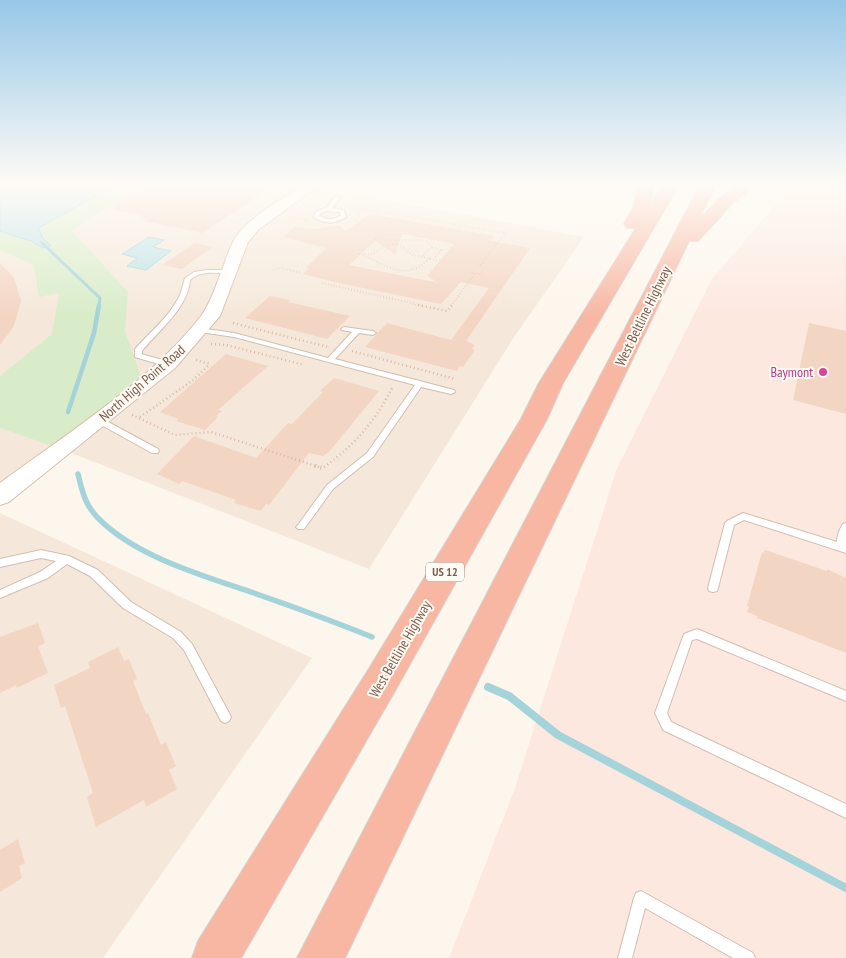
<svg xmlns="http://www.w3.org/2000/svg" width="846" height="958" viewBox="0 0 846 958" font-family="'PT Sans Narrow',sans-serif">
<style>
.residential{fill:#f5e8da}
.commercial{fill:#fde8e0}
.green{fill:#d8ecc9}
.water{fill:#bfe3e8;stroke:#a5d3da}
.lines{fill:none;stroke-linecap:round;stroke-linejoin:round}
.stream-far3{stroke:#a5d3da;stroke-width:3}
.stream-far2{stroke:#a5d3da;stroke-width:4.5}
.stream-far1{stroke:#a5d3da;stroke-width:5.5}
.stream{stroke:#a5d3da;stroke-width:8}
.building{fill:#f3d5c3;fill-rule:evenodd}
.lane-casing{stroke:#d1beb0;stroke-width:2}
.secondary-casing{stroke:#d6c0b0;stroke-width:2}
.highway-casing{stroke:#dad1cd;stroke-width:2}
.path-far2{stroke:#d9b8a5;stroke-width:2;stroke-dasharray:0.5 2.5;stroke-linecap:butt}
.path-far1{stroke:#d9b8a5;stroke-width:2.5;stroke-dasharray:1 3;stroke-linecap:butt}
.path{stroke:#d9b8a5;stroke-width:4;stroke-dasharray:1 4.5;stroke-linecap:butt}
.lane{fill:#fff;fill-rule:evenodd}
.secondary{fill:#fff;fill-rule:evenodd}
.highway{fill:#f7b7a3;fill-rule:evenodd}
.hotel-dot{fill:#d1479c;stroke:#fffaf3;stroke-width:2}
.labels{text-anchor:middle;stroke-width:4;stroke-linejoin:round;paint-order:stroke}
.shield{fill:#fffaf3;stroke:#a28b7f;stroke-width:1}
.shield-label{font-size:12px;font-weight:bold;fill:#7a5c4d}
.street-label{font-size:14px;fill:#7a5c4d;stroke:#fffaf3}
.hotel-label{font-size:14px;fill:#b23c85;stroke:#fffaf3;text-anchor:end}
</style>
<rect width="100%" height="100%" fill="#fdf6ec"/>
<g class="residential">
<path d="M0 183H315L311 186 584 237 512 340 369 569 61 449 0 496Z"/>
<path d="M0 513 312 658 103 958H0Z"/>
</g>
<g class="commercial">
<path d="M516 183H612L607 198Z"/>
<path d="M794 183H846V958H449L515 788 616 471 712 279Z"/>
</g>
<path class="green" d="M120 183H152L92 216 72 231 128 292 125 331 144 385 61 449 0 428V376L52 334 59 293 39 297 34 265 0 250V231L31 241 43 248 50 246 37 228Z"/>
<g class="water">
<path d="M29 183H120L38 228 43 238 51 246 43 248 31 241 0 231V191Z"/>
<path d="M149 237 164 240 153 247 171 251 146 270 127 266 137 258 122 254Z"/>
</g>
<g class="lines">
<path class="stream-far3" d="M42 243 100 298 99 306"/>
<path class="stream-far2" d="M68 412 94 333 99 305"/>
<path class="stream-far1" d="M78 474C82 491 85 505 98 518 136 557 204 576 254 593 294 607 333 621 372 637"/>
<path class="stream" d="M488 687 509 696 558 735 846 888"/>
</g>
<g class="building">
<path d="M161 183H277L203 233 144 221 147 219 140 218 144 216 112 209 118 206H114L133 195Z"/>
<path d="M370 214 483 234 494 236 491 241 530 248 466 341 475 345 472 349 475 350 463 367 460 366 457 371 365 347 387 323 451 340 489 288 461 282 441 304 339 283 303 274 309 268H306L326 248 283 237 295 227 313 229 340 225 345 231ZM402 234 454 244 427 276 439 283 349 265 375 241 395 254Z"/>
<path d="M194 243 213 247 182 269 162 265Z"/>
<path d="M0 263 14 278 21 301 14 326 0 345Z"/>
<path d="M270 296 290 300 288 302 350 316 327 339 245 318Z"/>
<path d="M809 323 846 331V414L793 400Z"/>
<path d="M226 354 268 366 218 410 222 411 216 416 218 417 205 430 176 421 178 419 160 412Z"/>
<path d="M334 378 379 391 329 452 323 456 309 453 269 505 266 504 261 511 234 503 236 500 182 481 179 484 157 474 194 436 256 458 288 423 292 424 323 392 320 391Z"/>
<path d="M765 550 827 571V569L846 578V653L757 618V616L747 612 749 607 747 606 762 552 764 553Z"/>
<path d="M38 623 45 643 38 646 48 673 17 688 16 685 0 693V637Z"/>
<path d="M118 647 124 661 129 659 137 679 133 681 146 714 148 713 161 745 166 742 176 766 169 770 177 789 146 807 144 800 96 827 87 797 93 793 65 706 61 708 54 685 90 668 88 662Z"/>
<path d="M18 839 25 863 19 866 22 878 0 892V850Z"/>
</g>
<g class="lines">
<g class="lane-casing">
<g id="lane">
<path d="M336 196 341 197 332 208 344 210 346 217C335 224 323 225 313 216L317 211 326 208ZM328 211 340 212 341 215C334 220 327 220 319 216L321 213Z"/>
<path d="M207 270H230L233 272 230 274C217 273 201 270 190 280 188 308 159 330 142 351V354L144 355 171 362V366H165L135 357V349C150 332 169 317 179 297 182 291 183 284 185 278L194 272Z"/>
<path d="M344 327 373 331 376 333 373 335 359 333 335 359 454 390 455 392 451 394 421 387 373 457 333 489 304 529H298L296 527 298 525 327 485 367 453 415 385 234 337 200 332 197 330 200 328 234 333 328 358 352 332 342 330 341 329Z"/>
<path d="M99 417 158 449 159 451 158 453H152L96 422 95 420 96 418Z"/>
<path d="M743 513 837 542C837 536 839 530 843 524L846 523V553L744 520 734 525 718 588 717 591 713 592 709 591 708 588 725 523 727 521Z"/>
<path d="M41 550 69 556 98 570 131 602 181 632 192 644 229 713 231 717 229 721 225 723 221 721 184 650 173 638 123 608 90 576 67 564 48 578 0 598V590L40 572 56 561 41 558 0 567V559Z"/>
<path d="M697 629 846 691V701L697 639 692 640 667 713 671 722 846 804V818L663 730 655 713 684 634Z"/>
<path d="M641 891 753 953 755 958H733L645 908 632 958H618L634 898 636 893Z"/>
</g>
</g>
<g class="secondary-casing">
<path id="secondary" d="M306 183H322L258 230 248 242 220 316 175 368 9 502 0 505V483C66 434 151 381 201 316 214 299 223 263 233 242 244 219 285 198 306 183Z"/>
</g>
<g class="highway-casing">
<g id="highway">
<path d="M639 183H655L650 206 664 183H680L563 383 547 419 396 689 241 958H192L198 941 370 667 521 419 539 383 636 228H627L624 224 633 208Z"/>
<path d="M701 183H717L699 219 719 199 739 183H757L731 205 698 241H689L345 958H297Z"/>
</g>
</g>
<g class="path-far2">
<path d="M352 207 359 214 357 219 352 222"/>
<path d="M361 208 505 233 481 265 476 264"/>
<path d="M357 210 382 214"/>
<path d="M290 217 308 220"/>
<path d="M375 239C393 242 409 238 427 241L432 247 422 257"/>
<path d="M432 247 441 250 434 259"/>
<path d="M359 254H373L385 245 397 244 413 255 439 261"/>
<path d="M363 255C388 266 405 282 429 259"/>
<path d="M273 270 282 268 302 273"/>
<path d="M470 272 484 275"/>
<path d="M322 283 424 306"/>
<path d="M451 306 475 273"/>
</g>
<g class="path-far1">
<path d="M418 305 447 311 452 305"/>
<path d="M233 323 328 347"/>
<path d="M211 344 226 345 304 365"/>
<path d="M352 351 455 379"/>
<path d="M196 360 210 364"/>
<path d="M132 415 175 435 211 432 319 467"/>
<path d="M140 417 192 381 210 364"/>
<path d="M324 467C354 446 377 419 393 386"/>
</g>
<path class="path" d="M315 466 322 468 325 466"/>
<use href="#lane" class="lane"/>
<use href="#secondary" class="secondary"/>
<use href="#highway" class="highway"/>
</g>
<linearGradient id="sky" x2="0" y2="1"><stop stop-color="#97c7e8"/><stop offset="0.58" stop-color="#fefbf6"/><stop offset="1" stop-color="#fefbf6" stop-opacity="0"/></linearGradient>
<rect width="846" height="317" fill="url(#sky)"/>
<circle class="hotel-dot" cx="823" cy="372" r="5"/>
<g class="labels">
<rect class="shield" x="426" y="562.5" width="38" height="19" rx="4"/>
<g class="shield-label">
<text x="445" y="576">US 12</text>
</g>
<g class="street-label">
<text transform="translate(643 316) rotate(-64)" y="5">West Beltline Highway</text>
<text transform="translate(142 383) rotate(-41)" y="5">North High Point Road</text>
<text transform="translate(400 649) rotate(-60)" y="5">West Beltline Highway</text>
</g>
<g class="hotel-label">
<text x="813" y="377">Baymont</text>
</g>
</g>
</svg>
